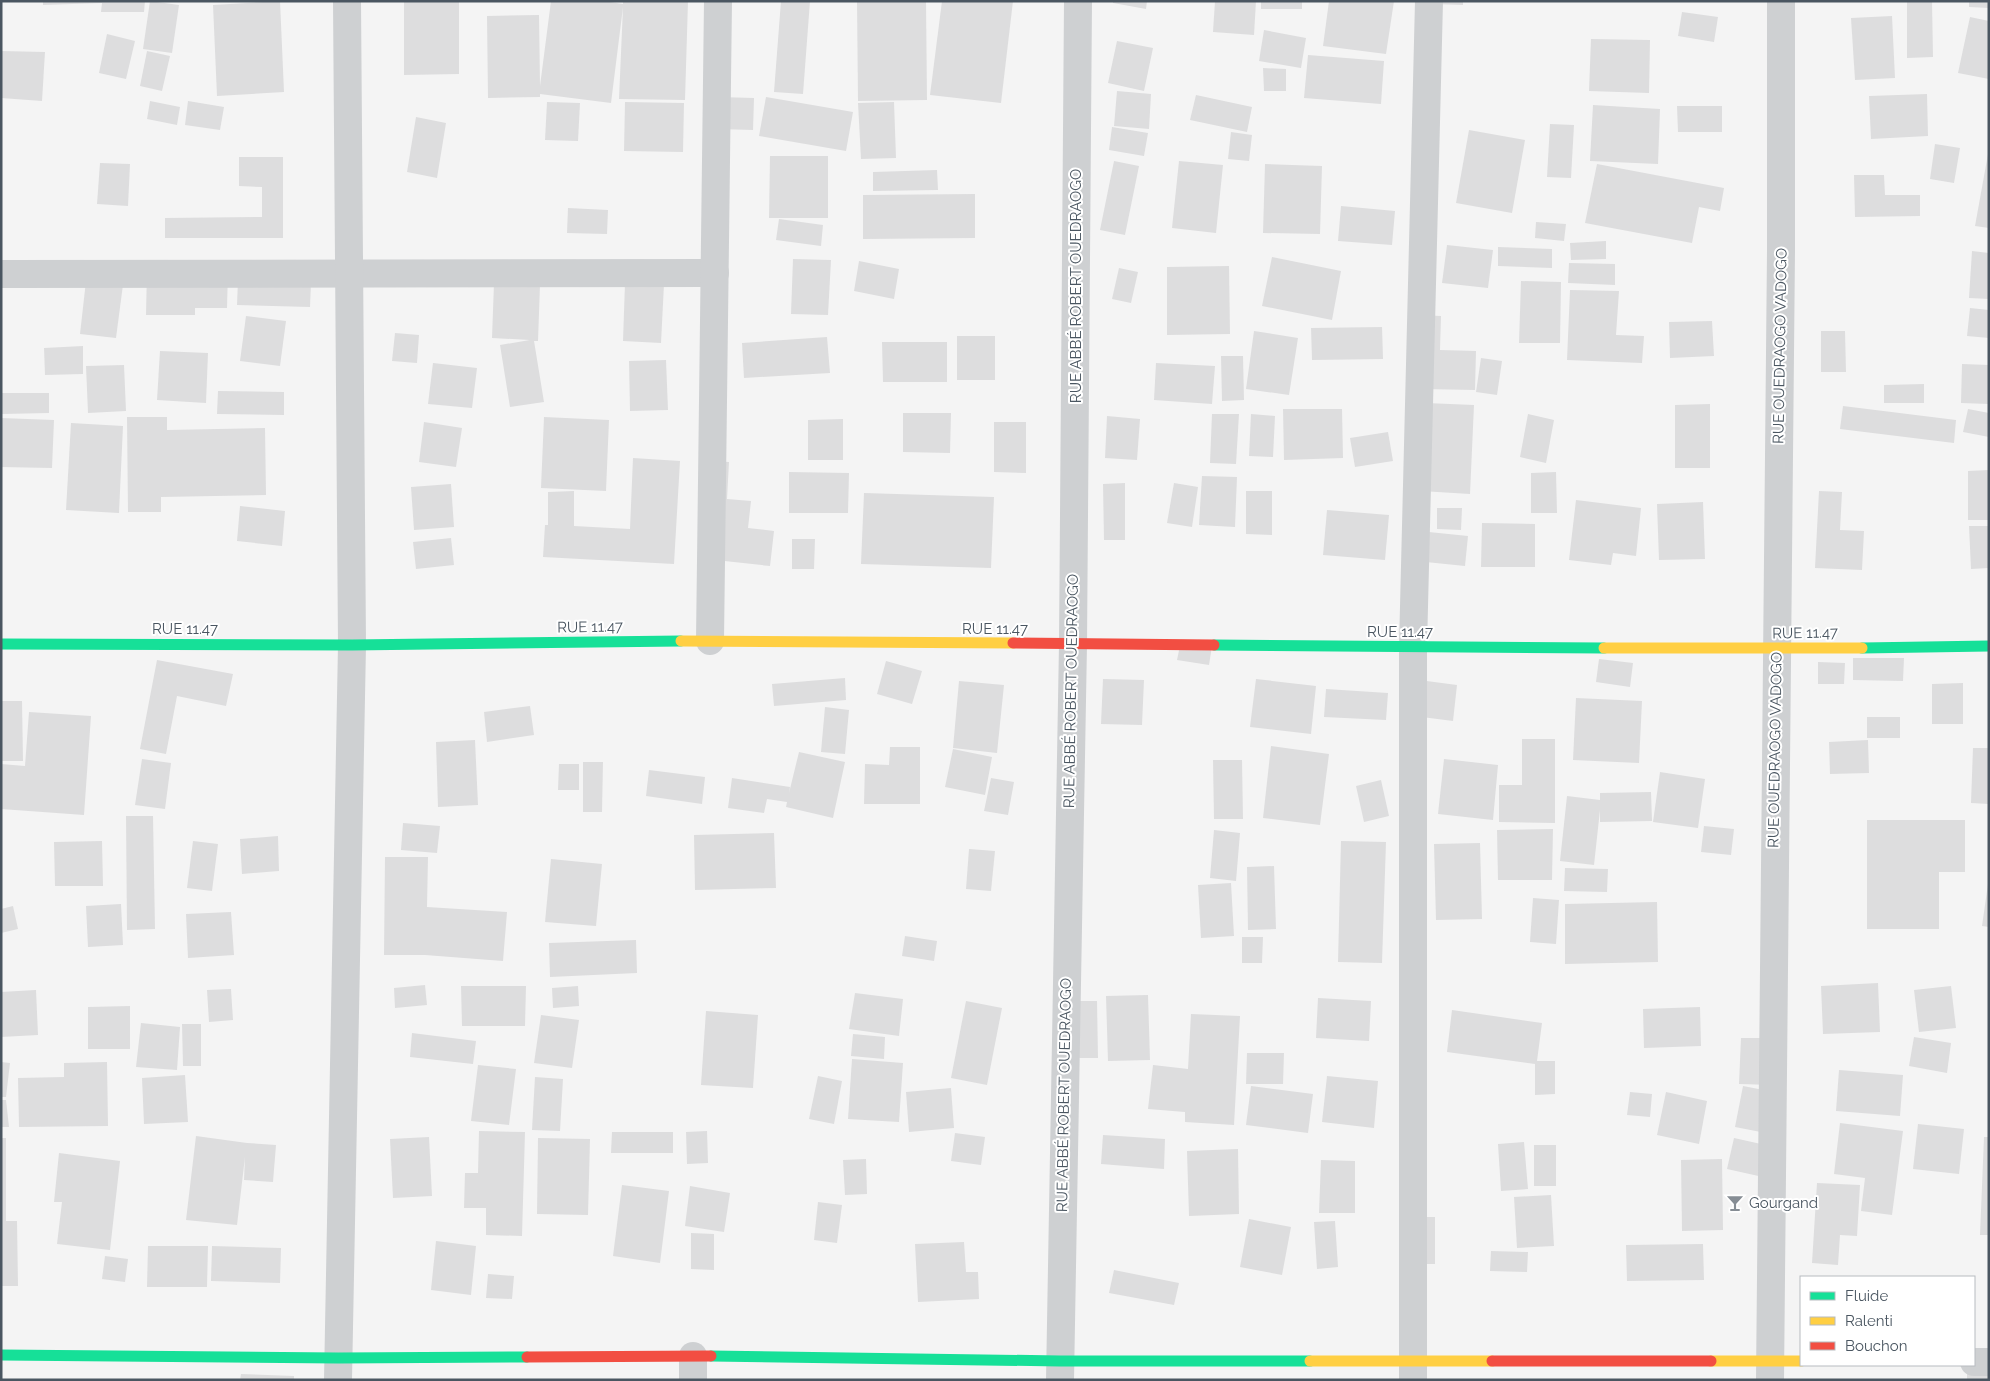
<svg xmlns="http://www.w3.org/2000/svg" width="1990" height="1381" viewBox="0 0 1990 1381" font-family="Raleway,sans-serif">
<style>
.building{fill:#ddddde}
.lines{fill:none;stroke-linecap:round;stroke-linejoin:round}
.street{stroke:#ced0d2;stroke-width:28}
.fast{stroke:#16e098;stroke-width:11}
.slow{stroke:#ffcf43;stroke-width:11}
.jam{stroke:#f24e42;stroke-width:11}
.labels{text-anchor:middle;stroke-width:4;stroke-linejoin:round;paint-order:stroke}
.street-label{font-size:15px;fill:#4a5661;stroke:#fff}
.poi-label{font-size:15px;fill:#4a5661;stroke:#fff;text-anchor:start}
</style>
<rect width="100%" height="100%" fill="#f4f4f4"/>
<g class="building">
<path d="M43 1H145L144 12H101L102 3 43 5Z"/>
<path d="M150 1 179 5 172 53 143 49Z"/>
<path d="M280 1 284 92 217 96 213 5Z"/>
<path d="M404 1H459V74L404 75Z"/>
<path d="M551 1H603L623 4V1H688L685 100 619 99 623 7 611 103 540 94V97L488 98 487 16 539 15 540 86Z"/>
<path d="M781 1H810L803 94 774 92Z"/>
<path d="M857 1H926L927 100 858 101Z"/>
<path d="M942 1H1013L1001 103 930 95Z"/>
<path d="M1113 1H1147L1146 9 1113 3Z"/>
<path d="M1215 1H1256L1254 35 1213 32Z"/>
<rect x="1261" y="1" width="41" height="8"/>
<path d="M1329 1H1394L1386 54 1323 46Z"/>
<path d="M1434 1H1463V5L1434 4Z"/>
<path d="M1907 1H1932L1933 57 1907 58Z"/>
<path d="M1969 1H1989V8L1969 7Z"/>
<path d="M1682 12 1718 17 1714 42 1678 36Z"/>
<path d="M1892 16 1895 78 1855 80 1851 18Z"/>
<path d="M1970 17 1989 21V79L1958 73Z"/>
<path d="M1264 30 1306 38 1301 68 1259 61Z"/>
<path d="M107 34 135 41 126 79 99 73Z"/>
<path d="M1591 39 1650 40 1649 93 1589 91Z"/>
<path d="M1117 41 1153 48 1144 91 1108 83Z"/>
<path d="M1 51 45 52 42 101 1 98Z"/>
<path d="M147 51 170 56 162 91 140 86Z"/>
<path d="M1308 55 1384 61 1381 104 1304 98Z"/>
<path d="M1263 68 1286 69V91H1264Z"/>
<path d="M1117 91 1151 94 1149 129 1114 126Z"/>
<path d="M1927 94 1928 136 1871 139 1869 96Z"/>
<path d="M1196 95 1252 107 1247 132 1190 120Z"/>
<path d="M719 97 754 98 753 130 718 129Z"/>
<path d="M766 97 853 112 846 151 759 136Z"/>
<path d="M150 101 180 107 177 125 147 119Z"/>
<path d="M188 101 224 107 220 130 185 125Z"/>
<path d="M547 102 580 103 578 141 545 140Z"/>
<path d="M625 102 684 103 683 152 624 151Z"/>
<path d="M894 102 896 158 861 159 858 103Z"/>
<path d="M1593 105 1660 109 1658 164 1590 161Z"/>
<path d="M1677 106H1722V132H1678Z"/>
<path d="M416 117 446 123 437 178 407 172Z"/>
<path d="M1550 124 1574 125 1571 178 1547 177Z"/>
<path d="M1112 127 1148 133 1144 156 1109 150Z"/>
<path d="M1469 130 1525 140 1512 213 1456 203Z"/>
<path d="M1231 132 1252 135 1249 161 1228 159Z"/>
<path d="M1935 144 1960 148 1954 183 1930 179Z"/>
<path d="M1988 154H1989V228L1975 226Z"/>
<path d="M770 156H828V218H769Z"/>
<path d="M239 157H283V238H165V218L262 217V187L239 186Z"/>
<path d="M1114 161 1139 166 1125 235 1100 230Z"/>
<path d="M1179 161 1223 165 1216 233 1172 228Z"/>
<path d="M100 163 130 164 128 206 97 204Z"/>
<path d="M1265 164 1322 166 1320 234 1263 233Z"/>
<path d="M1597 164 1724 188 1720 211 1699 207 1692 243 1585 223Z"/>
<path d="M937 170 938 190 873 191V172Z"/>
<path d="M1854 175H1884L1885 195H1920V216L1855 217Z"/>
<path d="M975 194V238L863 239V195Z"/>
<path d="M1341 206 1395 211 1392 245 1338 241Z"/>
<path d="M568 208 608 210 607 234 567 233Z"/>
<path d="M779 219 823 225 821 246 776 240Z"/>
<path d="M1536 222 1566 224 1564 241 1535 238Z"/>
<path d="M1606 241V259L1571 260 1570 243Z"/>
<path d="M1447 245 1493 250 1488 288 1442 283Z"/>
<path d="M1498 247 1552 249V268L1498 266Z"/>
<path d="M1972 251 1989 253V299L1969 298Z"/>
<path d="M1272 257 1341 271 1332 320 1262 306Z"/>
<path d="M793 259 831 260 828 315 791 314Z"/>
<path d="M859 261 899 269 894 299 854 291Z"/>
<path d="M1569 263 1615 264V285L1568 283Z"/>
<path d="M1229 266 1230 334 1167 335V267Z"/>
<path d="M1119 268 1138 272 1131 303 1112 299Z"/>
<path d="M147 269 228 270 227 308H195V315H146Z"/>
<path d="M87 272 124 277 116 338 80 334Z"/>
<path d="M238 280 311 282 310 307 237 305Z"/>
<path d="M1521 281 1561 282 1560 343H1519Z"/>
<path d="M494 283 540 285 538 341H534L544 402 510 407 500 345 530 340 492 338Z"/>
<path d="M625 283 664 284 661 343 623 341Z"/>
<path d="M1570 290 1619 291 1616 335 1644 336 1642 363 1567 360Z"/>
<path d="M1970 308 1989 310V338L1967 336Z"/>
<path d="M1418 315 1441 316 1440 350 1476 351 1475 390 1422 389Z"/>
<path d="M246 316 286 321 280 366 240 361Z"/>
<path d="M1712 321 1714 356 1670 358 1669 322Z"/>
<path d="M1382 327 1383 359 1312 360 1311 328Z"/>
<path d="M1254 331 1298 338 1289 395 1246 389Z"/>
<path d="M1821 331H1845L1846 372H1821Z"/>
<path d="M395 333 419 335 417 363 392 361Z"/>
<rect x="957" y="336" width="38" height="44"/>
<path d="M827 337 830 373 744 378 742 343Z"/>
<path d="M882 342H947V382H883Z"/>
<path d="M83 346V374L45 375 44 348Z"/>
<path d="M160 351 208 353 206 403 157 400Z"/>
<path d="M1221 356H1243L1244 400 1222 401Z"/>
<path d="M1481 358 1502 361 1497 395 1476 392Z"/>
<path d="M666 360 668 410 630 411 629 361Z"/>
<path d="M433 363 477 368 472 408 428 404Z"/>
<path d="M1156 363 1215 366 1212 404 1154 400Z"/>
<path d="M1962 364 1989 365V404L1961 403Z"/>
<path d="M124 365 126 411 88 413 86 366Z"/>
<path d="M1924 384V403H1884V385Z"/>
<path d="M218 391 284 392V415L217 414Z"/>
<path d="M2 393H49V413L2 414Z"/>
<path d="M1426 403 1474 405 1470 494 1421 491Z"/>
<path d="M1710 404V468H1675V405Z"/>
<path d="M1843 406 1956 420 1954 443 1840 429Z"/>
<path d="M1283 409H1342L1343 458 1284 460Z"/>
<path d="M1968 409 1989 413V437L1963 432Z"/>
<path d="M903 413H951L950 453 903 452Z"/>
<path d="M1212 414H1239L1236 464 1210 463Z"/>
<path d="M1251 414 1275 416 1273 457 1249 456Z"/>
<path d="M1528 414 1554 420 1546 463 1520 457Z"/>
<path d="M1107 416 1140 419 1137 460 1105 458Z"/>
<path d="M127 417H167V430L265 428 266 495 161 497V512H128Z"/>
<path d="M544 417 609 420 606 491 541 488Z"/>
<path d="M1 418 54 420 52 468 1 467Z"/>
<path d="M843 419V460H808V420Z"/>
<path d="M424 422 462 428 456 467 419 462Z"/>
<path d="M994 422H1026V473L994 472Z"/>
<path d="M71 423 123 426 119 513 66 510Z"/>
<path d="M1388 432 1393 461 1355 467 1350 438Z"/>
<path d="M633 458 680 461 674 564 543 557 545 525H548V492L574 491V526L630 529Z"/>
<path d="M707 461 729 462 727 499 751 501 748 528 774 531 770 566 706 559Z"/>
<path d="M1989 470V520H1968V471Z"/>
<path d="M789 472 849 473 848 513H789Z"/>
<path d="M1556 472 1557 513H1531V473Z"/>
<path d="M1202 476 1237 477 1235 527 1199 525Z"/>
<path d="M1125 483V540H1104L1103 484Z"/>
<path d="M1174 483 1198 487 1192 527 1167 523Z"/>
<path d="M451 484 454 527 414 530 411 487Z"/>
<path d="M1246 491H1272V535L1246 534Z"/>
<path d="M1819 491 1842 492 1840 530 1864 531 1862 570 1815 568Z"/>
<path d="M864 493 994 497 991 568 861 564Z"/>
<path d="M1576 500 1641 508 1636 556 1613 553 1611 565 1569 560Z"/>
<path d="M1703 502 1705 559 1659 560 1657 504Z"/>
<path d="M240 506 285 511 282 546 237 541Z"/>
<path d="M1437 508H1462L1461 530 1437 529Z"/>
<path d="M1327 510 1389 515 1385 560 1323 555Z"/>
<path d="M1482 523 1535 524V567H1481Z"/>
<path d="M1969 526H1989V568L1971 569Z"/>
<path d="M1419 531 1468 536 1465 566 1416 561Z"/>
<path d="M451 538 454 565 416 569 413 542Z"/>
<path d="M792 539H815L814 569H792Z"/>
<path d="M1181 641 1212 646 1209 665 1177 660Z"/>
<path d="M1853 658H1904L1903 681 1853 680Z"/>
<path d="M1599 659 1633 663 1630 687 1596 682Z"/>
<path d="M157 660 233 674 226 706 177 696 166 754 140 749Z"/>
<path d="M886 661 922 671 912 704 877 694Z"/>
<path d="M1818 662 1845 663 1844 684H1818Z"/>
<path d="M845 678 846 700 774 706 772 684Z"/>
<path d="M1103 679 1144 680 1142 725 1101 724Z"/>
<path d="M1256 679 1316 686 1311 734 1250 727Z"/>
<path d="M1419 680 1457 685 1453 721 1414 716Z"/>
<path d="M959 681 1004 685 997 753 953 748Z"/>
<path d="M1963 683V724H1932V684Z"/>
<path d="M1326 689 1388 693 1386 720 1324 717Z"/>
<path d="M1576 698 1642 701 1639 763 1573 760Z"/>
<path d="M1 701H22L23 761H1Z"/>
<path d="M530 706 534 735 487 742 484 712Z"/>
<path d="M825 707 849 710 845 754 821 752Z"/>
<path d="M29 712 91 716 84 815 1 809V764L25 766Z"/>
<rect x="1867" y="717" width="33" height="21"/>
<path d="M1522 739H1555V823L1499 822V785H1522Z"/>
<path d="M475 740 478 805 438 807 436 742Z"/>
<path d="M1868 740 1869 773 1830 774 1829 742Z"/>
<path d="M1271 746 1329 754 1320 825 1263 818Z"/>
<path d="M890 747H920V804H864L865 764 889 765Z"/>
<path d="M1973 748H1989V804L1971 803Z"/>
<path d="M953 749 992 757 985 795 945 787Z"/>
<path d="M799 752 845 762 833 818 786 807 787 802 767 799 764 813 728 808 732 778 790 787 789 793Z"/>
<path d="M142 759 171 763 165 809 135 805Z"/>
<path d="M1444 759 1498 765 1493 820 1438 814Z"/>
<path d="M1213 760H1242L1243 819H1214Z"/>
<path d="M583 762H603L602 812H583Z"/>
<path d="M559 764H579V790H558Z"/>
<path d="M649 770 705 777 702 804 646 796Z"/>
<path d="M1660 772 1705 779 1698 828 1653 822Z"/>
<path d="M991 778 1014 782 1008 815 984 811Z"/>
<path d="M1381 780 1389 816 1364 822 1356 786Z"/>
<path d="M1651 792 1652 821 1600 822V810L1594 865 1560 861 1567 796 1600 800V793Z"/>
<path d="M126 816H153L155 929 127 930Z"/>
<path d="M1867 820H1965V872H1939V929H1867Z"/>
<path d="M403 823 440 826 437 853 401 850Z"/>
<path d="M1704 826 1734 829 1731 855 1701 852Z"/>
<path d="M1553 829 1552 880H1498L1497 830Z"/>
<path d="M1214 830 1240 833 1236 881 1210 878Z"/>
<path d="M774 833 776 888 695 890 694 835Z"/>
<path d="M278 836 279 871 242 874 240 839Z"/>
<path d="M102 841 103 886H55L54 842Z"/>
<path d="M193 841 218 844 212 891 187 888Z"/>
<path d="M1341 841 1386 842 1382 963 1338 962Z"/>
<path d="M1480 843 1482 919 1436 920 1434 844Z"/>
<path d="M969 849 995 851 991 891 966 889Z"/>
<path d="M385 857H428L427 907 507 912 503 961 425 955H384Z"/>
<path d="M551 859 602 864 596 926 545 922Z"/>
<path d="M1274 866 1276 929 1248 930 1247 867Z"/>
<path d="M1565 868 1608 869 1607 892 1564 891Z"/>
<path d="M1231 883 1234 936 1201 938 1198 885Z"/>
<path d="M1988 884H1989V927L1982 926Z"/>
<path d="M1533 898 1559 900 1556 944 1530 942Z"/>
<path d="M1657 902 1658 962 1565 964V904Z"/>
<path d="M121 904 123 945 88 947 86 906Z"/>
<path d="M13 906 18 929 1 933V909Z"/>
<path d="M231 912 234 955 188 958 186 914Z"/>
<path d="M905 936 937 941 934 961 902 956Z"/>
<path d="M1242 937H1263L1262 963H1242Z"/>
<path d="M636 940 637 973 550 977 549 943Z"/>
<path d="M1878 983 1880 1032 1823 1034 1821 986Z"/>
<path d="M425 985 427 1005 395 1008 394 988Z"/>
<path d="M461 986H526L525 1026H462Z"/>
<path d="M578 986 579 1006 553 1008 552 988Z"/>
<path d="M1951 986 1956 1028 1919 1032 1914 990Z"/>
<path d="M231 989 233 1020 209 1022 207 990Z"/>
<path d="M36 990 38 1035 1 1037V992Z"/>
<path d="M855 993 903 999 899 1036 849 1029Z"/>
<path d="M1148 995 1150 1060 1108 1061 1106 996Z"/>
<path d="M1318 998 1371 1001 1369 1041 1316 1038Z"/>
<path d="M966 1001 1002 1008 987 1085 951 1078Z"/>
<path d="M1077 1001H1097L1098 1058H1078Z"/>
<path d="M130 1006V1049H88V1007Z"/>
<path d="M1700 1007 1701 1046 1644 1048 1643 1009Z"/>
<path d="M1452 1010 1542 1023 1537 1061H1555V1094L1535 1095V1064L1447 1052Z"/>
<path d="M706 1011 758 1015 753 1088 701 1085Z"/>
<path d="M1191 1014 1240 1016 1234 1125 1185 1122V1112L1148 1109 1153 1065 1188 1069Z"/>
<path d="M541 1015 579 1020 572 1068 534 1063Z"/>
<path d="M141 1023 180 1027 177 1070 136 1067Z"/>
<path d="M182 1024H201V1066H183Z"/>
<path d="M412 1033 476 1041 473 1064 410 1057Z"/>
<path d="M853 1034 885 1037 884 1059 851 1056Z"/>
<path d="M1914 1037 1951 1043 1947 1073 1909 1066Z"/>
<path d="M1741 1038H1775L1773 1085 1739 1084Z"/>
<path d="M1247 1053H1284L1283 1084H1246Z"/>
<path d="M852 1059 903 1063 899 1122 848 1119Z"/>
<path d="M1 1062 10 1063 6 1097H1Z"/>
<path d="M107 1062 108 1126 19 1127 18 1078 64 1077V1063Z"/>
<path d="M478 1065 516 1069 509 1125 471 1121Z"/>
<path d="M1839 1070 1903 1075 1900 1116 1836 1111Z"/>
<path d="M185 1075 188 1122 144 1124 142 1078Z"/>
<path d="M818 1076 842 1081 834 1124 809 1119Z"/>
<path d="M1327 1076 1378 1081 1374 1128 1322 1122Z"/>
<path d="M535 1077 563 1079 560 1131 532 1130Z"/>
<path d="M1251 1086 1313 1094 1308 1133 1246 1125Z"/>
<path d="M1743 1086 1774 1092 1766 1133 1735 1127Z"/>
<path d="M951 1088 954 1128 909 1132 906 1092Z"/>
<path d="M1630 1092 1652 1094 1650 1117 1627 1115Z"/>
<path d="M1666 1092 1707 1101 1699 1144 1657 1135Z"/>
<path d="M1 1100H6L9 1127H1Z"/>
<path d="M1840 1123 1903 1131 1892 1215 1861 1211 1865 1178 1834 1174Z"/>
<path d="M1918 1124 1964 1129 1959 1174 1913 1169Z"/>
<path d="M479 1131 525 1132 522 1236 486 1235V1208H464L465 1173H478Z"/>
<path d="M707 1131 708 1163 687 1164 686 1132Z"/>
<path d="M612 1132H673V1153H611Z"/>
<path d="M955 1133 985 1137 981 1165 951 1161Z"/>
<path d="M1103 1135 1165 1139 1164 1169 1101 1164Z"/>
<path d="M196 1136 247 1143 276 1145 273 1182 244 1180 245 1157 237 1225 186 1220Z"/>
<path d="M429 1137 432 1196 393 1198 390 1139Z"/>
<path d="M1984 1137H1989V1235H1980Z"/>
<path d="M1 1138H6V1221H17L18 1286H1Z"/>
<path d="M538 1138 590 1139 588 1215 537 1214Z"/>
<path d="M1734 1138 1770 1146 1763 1177 1727 1169Z"/>
<path d="M1524 1142 1528 1189 1501 1191 1498 1144Z"/>
<rect x="1534" y="1145" width="22" height="41"/>
<path d="M1238 1149 1239 1214 1189 1216 1187 1151Z"/>
<path d="M59 1153 120 1161 110 1250 57 1244 62 1202H54Z"/>
<path d="M866 1159 867 1194 845 1195 843 1160Z"/>
<path d="M1722 1159 1723 1230 1682 1231 1681 1160Z"/>
<path d="M1321 1160 1355 1161V1213H1319Z"/>
<path d="M1817 1183 1860 1185 1857 1236 1840 1235 1838 1265 1812 1263Z"/>
<path d="M622 1185 669 1191 660 1263 613 1256Z"/>
<path d="M690 1186 730 1193 724 1232 685 1226Z"/>
<path d="M1551 1195 1554 1246 1517 1248 1514 1197Z"/>
<path d="M818 1202 842 1205 837 1243 814 1240Z"/>
<path d="M1410 1217H1435V1264H1409Z"/>
<path d="M1249 1219 1291 1227 1282 1275 1240 1267Z"/>
<path d="M1335 1221 1338 1267 1317 1269 1314 1222Z"/>
<path d="M691 1233 714 1234V1270L691 1269Z"/>
<path d="M436 1241 476 1246 471 1295 431 1290Z"/>
<path d="M964 1242 966 1272H978L979 1299 918 1302 915 1244Z"/>
<path d="M1703 1244 1704 1280 1627 1281 1626 1245Z"/>
<path d="M148 1246H208L207 1287H147Z"/>
<path d="M212 1246 281 1248 280 1283 211 1281Z"/>
<path d="M1491 1251 1528 1252 1527 1272 1490 1271Z"/>
<path d="M105 1256 128 1259 125 1282 102 1279Z"/>
<path d="M1114 1270 1179 1283 1174 1305 1109 1293Z"/>
<path d="M488 1274 514 1276 512 1299 486 1298Z"/>
<path d="M1967 1368 1989 1369V1380H1967Z"/>
<path d="M241 1374 294 1376V1380H240Z"/>
</g>
<g class="lines">
<g class="street">
<path d="M1 274 715 273"/>
<path d="M710 641 718 1"/>
<path d="M693 1356V1380"/>
<path d="M1974 1362H1989"/>
<path d="M338 1380 352 645 347 1"/>
<path d="M1060 1380 1073 644 1078 1"/>
<path d="M1413 1380V647L1429 1"/>
<path d="M1770 1380 1781 251V1"/>
</g>
<g class="fast">
<path d="M1 644 352 645 681 641"/>
<path d="M1214 645 1604 648"/>
<path d="M1862 648 1989 646"/>
<path d="M1 1355 338 1358 527 1357"/>
<path d="M711 1356 1060 1361H1310"/>
</g>
<g class="slow">
<path d="M681 641 1013 643"/>
<path d="M1604 648H1862"/>
<path d="M1310 1361H1492"/>
<path d="M1711 1361H1801"/>
</g>
<g class="jam">
<path d="M1013 643 1214 645"/>
<path d="M527 1357 711 1356"/>
<path d="M1492 1361H1711"/>
</g>
</g>
<defs>
<g id="bar-bare" transform="scale(1.35)"><path d="M-6-5H6L.8 .8V4.5H3.5V6h-7V4.5H-.8V.8Z" fill="#868d94" stroke="#fff" stroke-width="2.5" paint-order="stroke"/></g>
</defs>
<g fill-rule="evenodd">
<use href="#bar-bare" x="1735" y="1203"/>
</g>
<g class="labels">
<g class="street-label">
<text transform="translate(1076 286) rotate(-90)" y="5">RUE ABBÉ ROBERT OUEDRAOGO</text>
<text transform="translate(1780 346) rotate(-89)" y="5">RUE OUEDRAOGO VADOGO</text>
<text transform="translate(590 627) rotate(-1)" y="5">RUE 11.47</text>
<text x="185" y="634">RUE 11.47</text>
<text x="995" y="634">RUE 11.47</text>
<text x="1400" y="637">RUE 11.47</text>
<text transform="translate(1805 633) rotate(-1)" y="5">RUE 11.47</text>
<text transform="translate(1071 691) rotate(-89)" y="5">RUE ABBÉ ROBERT OUEDRAOGO</text>
<text transform="translate(1775 750) rotate(-89)" y="5">RUE OUEDRAOGO VADOGO</text>
<text transform="translate(1064 1095) rotate(-89)" y="5">RUE ABBÉ ROBERT OUEDRAOGO</text>
</g>
<g class="poi-label">
<text x="1749" y="1208">Gourgand</text>
</g>
</g>
<rect width="1990" height="1381" fill="none" stroke="#4a5661" stroke-width="5"/>
<rect x="1800" y="1276" width="175" height="90" fill="#ffffff" stroke="#b7bbc0"/>
<rect x="1810" y="1292" width="25" height="8" fill="#16e098" stroke="#b7bbc0"/>
<text x="1845" y="1301" font-size="15" fill="#4a5661">Fluide</text>
<rect x="1810" y="1317" width="25" height="8" fill="#ffcf43" stroke="#b7bbc0"/>
<text x="1845" y="1326" font-size="15" fill="#4a5661">Ralenti</text>
<rect x="1810" y="1342" width="25" height="8" fill="#f24e42" stroke="#b7bbc0"/>
<text x="1845" y="1351" font-size="15" fill="#4a5661">Bouchon</text>
</svg>
